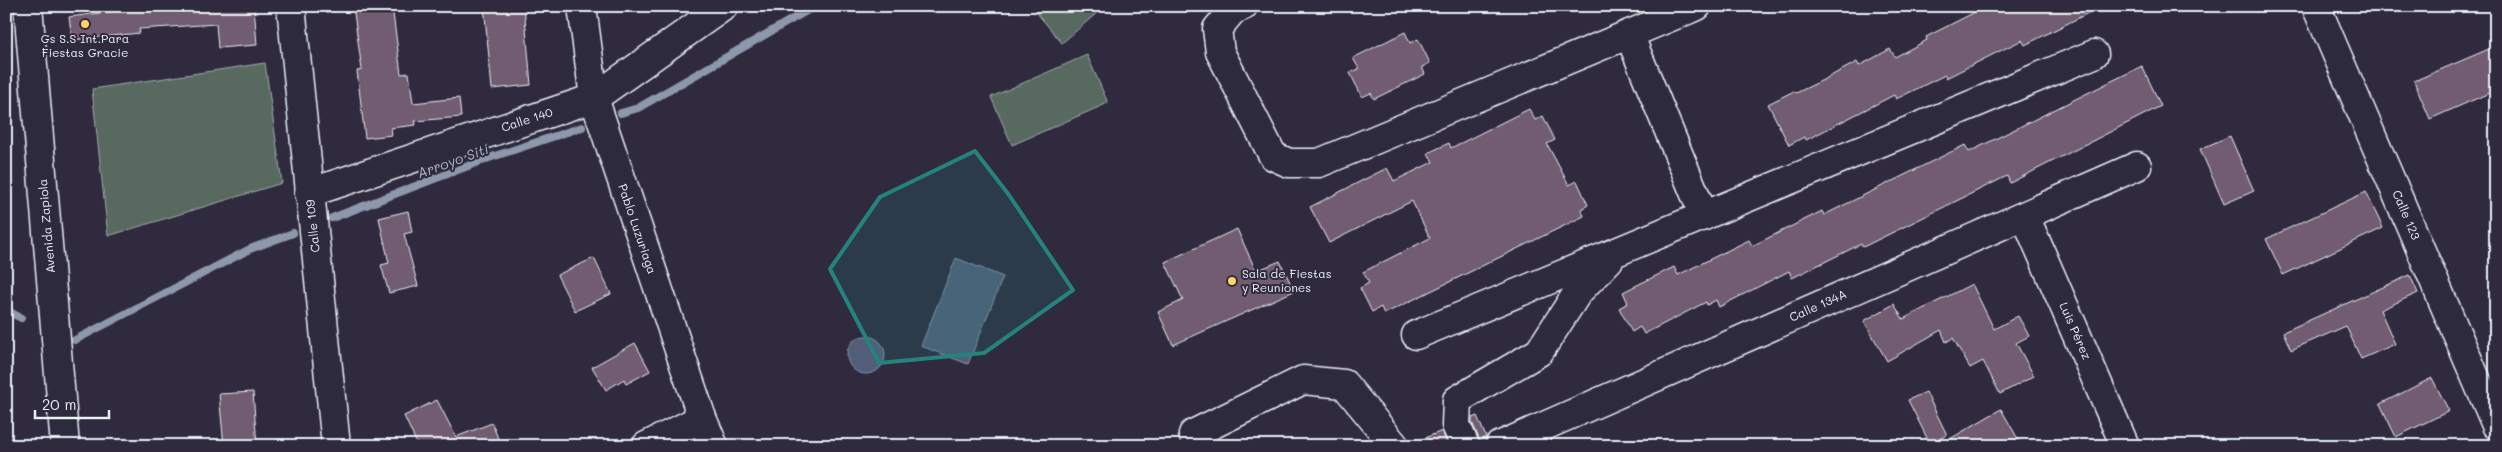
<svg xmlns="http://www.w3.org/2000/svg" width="2502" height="452" viewBox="0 0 2502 452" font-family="Mali,sans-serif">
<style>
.green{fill:#596960;stroke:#a0adac}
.water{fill:#515d79;stroke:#8d98ac}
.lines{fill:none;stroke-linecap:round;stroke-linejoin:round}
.stream{stroke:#8d98ac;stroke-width:8}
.building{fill:#725c71;stroke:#e8f1f8}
.minor-casing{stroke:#e8f1f8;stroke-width:31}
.secondary-casing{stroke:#e8f1f8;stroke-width:31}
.minor{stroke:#2f2a3d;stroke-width:28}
.secondary{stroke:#2f2a3d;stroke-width:28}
.marked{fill:#25827c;fill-opacity:0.2;stroke:#25827c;stroke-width:4;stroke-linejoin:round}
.poi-dot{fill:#ffd166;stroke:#2f2a3d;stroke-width:2}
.labels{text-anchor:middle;stroke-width:4;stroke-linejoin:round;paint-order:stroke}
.poi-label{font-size:12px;fill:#e8f1f8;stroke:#2f2a3d}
.street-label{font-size:12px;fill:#e8f1f8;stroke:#2f2a3d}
.water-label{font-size:14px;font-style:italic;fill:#acb6c5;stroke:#2f2a3d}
</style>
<rect width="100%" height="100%" fill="#2f2a3d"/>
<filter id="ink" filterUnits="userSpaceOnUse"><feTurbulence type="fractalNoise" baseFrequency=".02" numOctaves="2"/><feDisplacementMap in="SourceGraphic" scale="10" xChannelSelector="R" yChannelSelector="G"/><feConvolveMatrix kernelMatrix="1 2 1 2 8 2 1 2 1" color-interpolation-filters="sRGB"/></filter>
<g filter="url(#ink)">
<g class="green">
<path d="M1031 6H1105L1062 43Z"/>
<path d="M1087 55 1108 103 1012 145 991 97Z"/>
<path d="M265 63 282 183 108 236 92 89Z"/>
</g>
<g class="water">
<path d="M956 258 1003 277 968 364 921 346Z"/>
<circle cx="866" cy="355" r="19"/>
</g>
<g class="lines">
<g class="stream">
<path d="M621 113 638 108 815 6"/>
<path d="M332 218 489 158 582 127"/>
<path d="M6 310 21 318"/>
<path d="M75 340 250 249 293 233"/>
</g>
</g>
<g class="building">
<path d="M154 6H254L257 45 218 48 216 24 139 29 140 33 72 40 69 17Z"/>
<path d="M353 6H392L401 74 409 73 413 103 459 98 461 117 415 121 416 125 391 128 392 135 365 138 357 71 362 70Z"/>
<path d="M484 6H524L531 85 492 89Z"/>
<path d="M1987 6H2102L2025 45 2022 40 1946 78 1945 75 1896 99 1894 95 1806 140 1804 137 1789 145 1768 104 1794 91 1796 93 1823 80 1857 62 1859 66 1890 49 1895 57 1927 40 1926 37Z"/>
<path d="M1405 32 1410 43 1418 39 1430 63 1422 67 1425 74 1374 99 1371 93 1362 97 1350 73 1359 69 1353 58Z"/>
<path d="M2496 46V90L2430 119 2414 81Z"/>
<path d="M2142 66 2161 106 2010 183 2007 176 1863 247 1861 244 1792 278 1789 271 1719 307 1716 300 1707 305 1706 302 1644 334 1640 327 1632 332 1619 308 1628 303 1623 292 1674 267 1678 275 1749 240 1752 246 1822 211 1824 215 1965 145 1969 152Z"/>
<path d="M1529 109 1535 120 1543 116 1555 140 1547 144 1569 185 1577 181 1588 205 1581 209 1584 216 1384 314 1381 307 1372 312 1360 288 1369 283 1363 272 1430 238 1412 201 1329 243 1310 207 1387 168 1394 181 1433 162 1428 153 1449 143 1451 148Z"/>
<path d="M2230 136 2254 191 2224 204 2200 149Z"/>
<path d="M2366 192 2383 228 2283 275 2266 239Z"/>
<path d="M408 211 412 232 404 234 418 286 389 293 381 265 389 263 379 218Z"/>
<path d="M1237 229 1256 271 1280 261 1294 291 1173 345 1158 312 1183 300 1165 262Z"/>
<path d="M594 258 611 294 575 311 557 275Z"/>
<path d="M2410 275 2418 293 2380 310 2395 344 2361 359 2346 326 2291 350 2283 332Z"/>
<path d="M1972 284 1994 329 2018 316 2029 336 2016 343 2034 376 2000 394 1983 361 1970 368 1953 338 1946 342 1941 330 1887 361 1864 321 1894 304 1903 319Z"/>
<path d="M635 343 650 371 626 384 624 379 606 390 592 367Z"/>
<path d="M2432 378 2449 411 2396 437 2380 404Z"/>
<path d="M253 392 257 446H224L219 394Z"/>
<path d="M1926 392 1947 435 1930 444 1908 400Z"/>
<path d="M437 400 456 437 492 423 501 446H418L404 416Z"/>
<path d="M2001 409 2022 446H1938Z"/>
<path d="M1477 416 1486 437 1480 441 1472 422V418Z"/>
<path d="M1442 431 1448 446H1410V444Z"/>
</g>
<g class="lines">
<g class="minor-casing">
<g id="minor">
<path d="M291 6 336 446"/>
<path d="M582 6 594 98 702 418 714 446"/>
<path d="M1243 6 1232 11 1217 29 1220 52 1273 156 1289 163H1319L1697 6"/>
<path d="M2316 6 2496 425"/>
<path d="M1629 34 1704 216"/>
<path d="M309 193 594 98 724 6"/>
<path d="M2025 216 2125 446"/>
<path d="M1416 335 2094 54"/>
<path d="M1193 434 1303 380 1344 384 1395 446"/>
<path d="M646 446 702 418"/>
<path d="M1465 446 1456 425 1457 400 1539 352 1578 292 1609 260"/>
<path d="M1499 446 2137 166"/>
</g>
</g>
<g class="secondary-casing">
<path id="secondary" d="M28 6 65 446"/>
</g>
<use href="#minor" class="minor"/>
<use href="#secondary" class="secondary"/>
</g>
</g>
<path class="marked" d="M975 151 1009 195 1073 290 984 353 879 363 830 269 880 197Z"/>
<g class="poi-dot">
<circle cx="85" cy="24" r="5"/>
<circle cx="1232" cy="281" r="5"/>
</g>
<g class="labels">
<g class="poi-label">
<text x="85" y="43">Gs S.S Int.Para<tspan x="85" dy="14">Fiestas Gracie</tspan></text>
<text x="1242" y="278" text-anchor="start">Sala de Fiestas<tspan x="1242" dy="14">y Reuniones</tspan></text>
</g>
<g class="street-label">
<text transform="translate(527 120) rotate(-18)" y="4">Calle 140</text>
<text transform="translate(2406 215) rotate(67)" y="4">Calle 123</text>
<text transform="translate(47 226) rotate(-95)" y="4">Avenida Zapiola</text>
<text transform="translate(313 226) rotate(-96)" y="4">Calle 109</text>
<text transform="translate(637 229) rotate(71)" y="4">Pablo Luzuriaga</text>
<text transform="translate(1818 306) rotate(-24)" y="4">Calle 134A</text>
<text transform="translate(2075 331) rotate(66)" y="4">Luis Pérez</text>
</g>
<g class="water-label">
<text transform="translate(453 161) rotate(-20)" y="5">Arroyo Sití</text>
</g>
</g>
<rect width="2502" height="452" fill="none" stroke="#2f2a3d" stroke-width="25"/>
<rect x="12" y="12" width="2477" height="427" fill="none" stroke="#e8f1f8" stroke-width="2" filter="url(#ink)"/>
<path d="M35 410v8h74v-8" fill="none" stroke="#e8f1f8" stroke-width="2.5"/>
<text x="42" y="410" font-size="15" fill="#e8f1f8" stroke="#2f2a3d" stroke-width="4" paint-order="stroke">20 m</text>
</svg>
